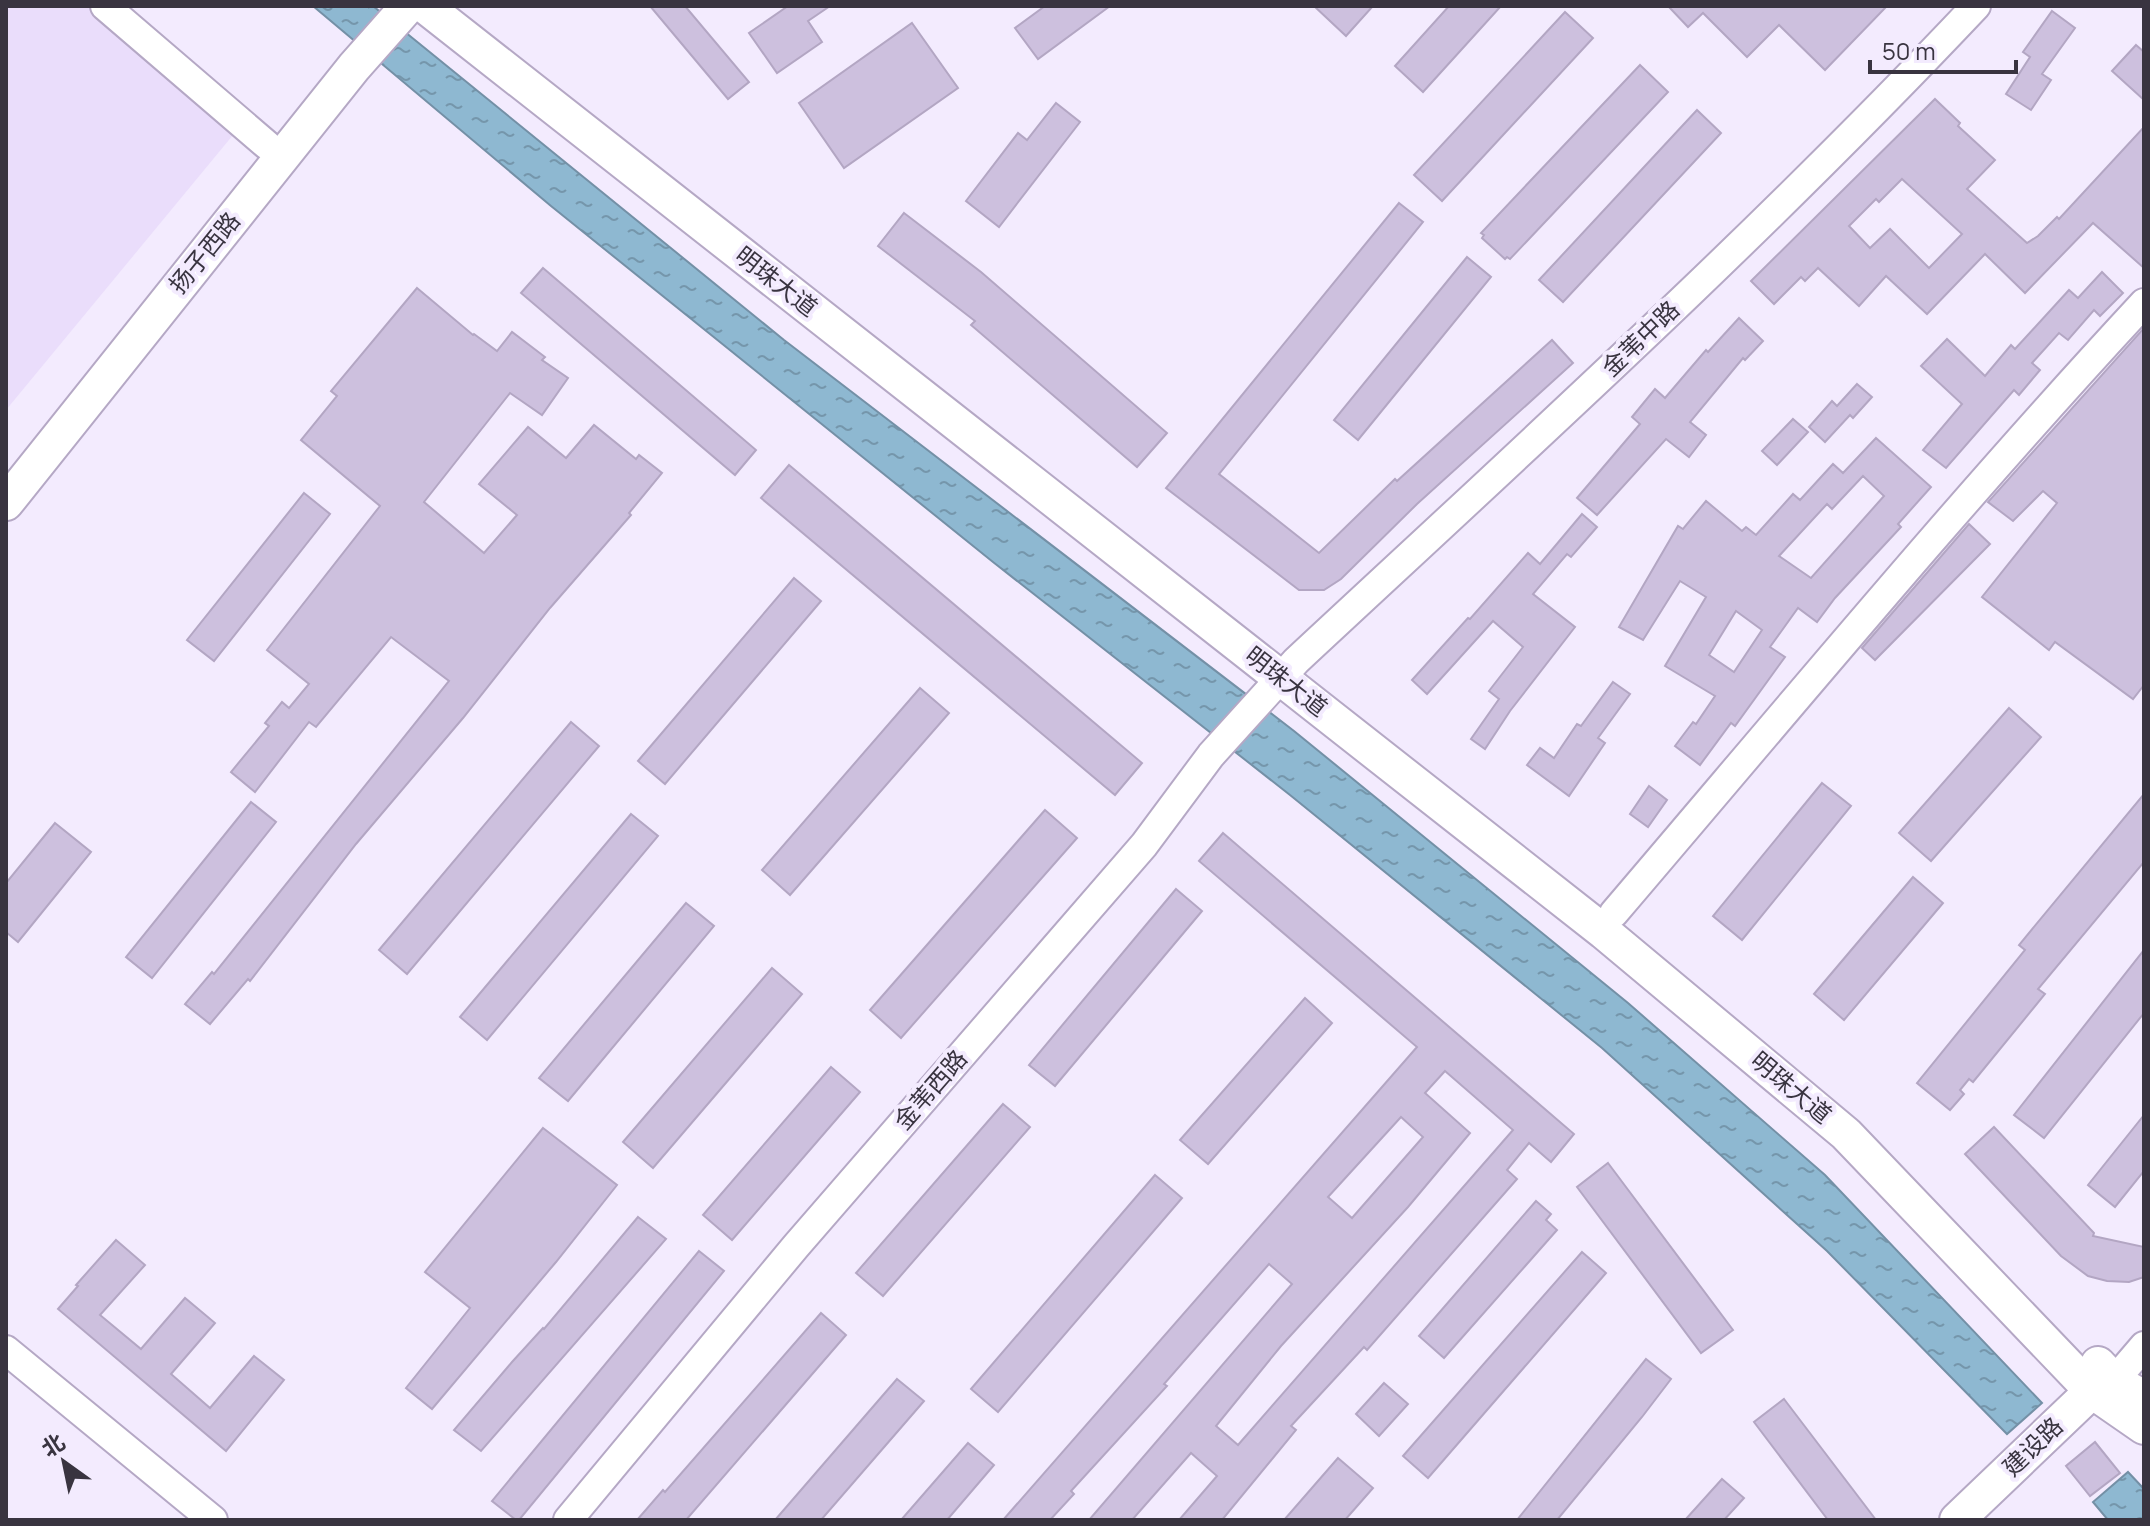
<svg xmlns="http://www.w3.org/2000/svg" width="2150" height="1526" viewBox="0 0 2150 1526" font-family="Manrope,'Noto Sans SC',sans-serif">
<style>
.built{fill:#eaddfb}
.water{fill:url(#water-ripples);stroke:#7490a6;stroke-width:2}
.building{fill:#cdc0de;stroke:#b3a6c3;stroke-width:2;fill-rule:evenodd}
.lines{fill:none;stroke-linecap:round;stroke-linejoin:round}
.minor-casing{stroke:#b5a8c5;stroke-width:32}
.major-casing{stroke:#b5a8c5;stroke-width:38}
.minor{stroke:#fff;stroke-width:28}
.major{stroke:#fff;stroke-width:34}
.labels{text-anchor:middle;stroke-width:8;stroke-linejoin:round;paint-order:stroke}
.street-label{font-size:24px;fill:#393440;stroke:#f3ebfe}
</style>
<defs>
<pattern id="water-ripples" width="26" height="14" patternUnits="userSpaceOnUse" patternTransform="scale(2)"><rect width="26" height="14" fill="#8eb8d1"/><path d="M2 4q2-2 4 0t4 0M15 11q2-2 4 0t4 0" fill="none" stroke="#7596ab"/></pattern>
</defs>
<rect width="100%" height="100%" fill="#f3ebfe"/>
<path class="built" d="M6 6H91L233 135 6 410Z"/>
<g class="water">
<path d="M313 6H373L784 340 1294 731 1628 1003 1825 1175 2042 1403 2007 1434 1827 1251 1602 1048 1290 795 993 562 551 206Z"/>
<path d="M2128 1472 2144 1489V1520H2108L2093 1502Z"/>
</g>
<g class="building">
<path d="M650 6H685L749 82 728 99Z"/>
<path d="M788 6H830L808 21 822 42 777 73 749 33Z"/>
<path d="M1045 6H1110L1038 59 1015 28Z"/>
<path d="M1314 6H1373L1346 36Z"/>
<path d="M1449 6H1501L1423 92 1395 66Z"/>
<path d="M1668 6H1887L1825 70 1779 25 1747 57 1703 13 1688 27Z"/>
<path d="M2052 11 2075 28 2042 74 2051 80 2031 110 2006 94 2030 57 2023 52Z"/>
<path d="M1565 12 1593 38 1442 201 1414 175Z"/>
<path d="M912 23 958 88 844 168 799 103Z"/>
<path d="M2136 45 2144 52V100L2112 71Z"/>
<path d="M1640 65 1668 92 1510 259 1507 257 1505 259 1482 238 1484 235 1481 233Z"/>
<path d="M1935 99 1960 123 1958 126 1995 160 1967 189 2027 243 2038 236 2057 217 2059 219 2144 127V268L2093 223 2025 293 1985 254 1927 314 1886 276 1859 306 1818 268 1805 281 1801 277 1774 304 1751 281ZM1902 179 1962 234 1929 268 1890 229 1870 248 1849 226 1876 199 1879 202Z"/>
<path d="M1056 103 1080 122 999 227 966 201 1018 133 1027 140Z"/>
<path d="M1697 110 1721 133 1563 302 1539 280Z"/>
<path d="M1399 203 1423 222 1219 474 1319 553 1395 479 1397 481 1552 340 1573 363 1417 504 1341 579 1324 590H1299L1166 488Z"/>
<path d="M904 213 981 272 1167 433 1137 467 971 325 975 321 878 246Z"/>
<path d="M1467 257 1491 277 1358 440 1334 420Z"/>
<path d="M543 268 756 450 735 475 521 293Z"/>
<path d="M2102 272 2123 293 2100 316 2094 310 2068 340 2059 333 2032 363 2040 370 2019 395 2014 390 1946 468 1923 450 1962 404 1921 366 1947 339 1985 376 2011 345 2015 349 2069 290 2078 298Z"/>
<path d="M417 288 473 335 474 334 497 351 512 332 545 357 542 360 568 378 542 415 510 393 424 502 484 553 517 515 479 484 528 427 566 458 594 425 636 459 639 455 662 473 629 513 631 515 550 608 463 718 356 844 250 981 248 979 210 1024 185 1004 212 972 214 974 449 681 391 637 316 727 309 722 255 792 231 772 269 726 265 723 282 702 289 708 309 684 267 650 380 506 301 440 337 396 331 391Z"/>
<path d="M1739 318 1763 341 1745 360 1743 358 1690 422 1706 435 1689 457 1666 439 1597 515 1577 498 1640 424 1632 417 1655 389 1665 398 1706 350 1708 352Z"/>
<path d="M2144 328V685L2133 699 2055 642 2049 650 1982 597 2057 503 2043 491 2013 521 1988 502Z"/>
<path d="M1857 384 1872 397 1853 418 1850 415 1825 442 1809 427 1832 401 1837 406Z"/>
<path d="M1793 419 1808 432 1777 465 1762 451Z"/>
<path d="M1876 438 1931 487 1898 524 1901 527 1835 598 1817 622 1798 608 1770 647 1785 657 1735 726 1731 723 1700 765 1675 746 1693 722 1696 724 1715 696 1665 666 1706 597 1680 581 1643 640 1619 627 1678 526 1683 529 1706 501 1742 531 1746 527 1756 535 1793 494 1800 500 1833 464 1843 473ZM1863 476 1884 496 1811 578 1779 556 1827 504 1832 509ZM1736 611 1762 630 1734 672 1709 655Z"/>
<path d="M789 465 1142 763 1115 795 761 498Z"/>
<path d="M304 493 330 514 214 661 187 640Z"/>
<path d="M1582 514 1597 527 1571 557 1567 554 1533 594 1575 627 1510 711 1485 749 1471 739 1499 699 1489 691 1523 647 1493 621 1427 694 1412 680 1468 618 1470 619 1528 553 1540 564Z"/>
<path d="M1969 524 1990 544 1875 660 1862 648Z"/>
<path d="M794 578 821 601 665 784 638 761Z"/>
<path d="M1613 682 1630 694 1598 738 1605 743 1569 796 1527 765 1540 748 1554 758 1577 724 1581 726Z"/>
<path d="M920 688 949 713 790 895 762 870Z"/>
<path d="M2009 708 2041 737 1931 861 1899 833Z"/>
<path d="M571 722 599 746 407 974 379 950Z"/>
<path d="M1822 783 1851 806 1742 940 1713 916Z"/>
<path d="M1649 786 1667 800 1648 827 1630 814Z"/>
<path d="M2144 794V862L2038 989 2045 994 1973 1082 1969 1079 1960 1090 1964 1094 1950 1110 1917 1083 2025 950 2019 945Z"/>
<path d="M251 802 276 822 152 978 126 957Z"/>
<path d="M1045 810 1077 838 901 1038 870 1010Z"/>
<path d="M631 814 658 836 487 1040 460 1017Z"/>
<path d="M55 823 91 852 18 942 6 932V883Z"/>
<path d="M1223 833 1574 1134 1551 1162 1529 1143 1507 1170 1517 1179 1367 1350 1364 1347 1291 1426 1296 1430 1222 1520H1179L1217 1476 1191 1453 1132 1520H1089L1292 1284 1269 1264 1164 1384 1167 1386 1071 1491 1074 1494 1050 1520H1003L1417 1047 1199 861ZM1445 1071 1513 1130 1238 1445 1216 1426 1281 1346 1408 1207 1470 1133 1425 1093ZM1401 1117 1423 1137 1352 1218 1328 1197Z"/>
<path d="M1913 877 1943 903 1844 1020 1814 994Z"/>
<path d="M1176 889 1202 911 1055 1086 1029 1065Z"/>
<path d="M686 903 714 926 568 1101 539 1078Z"/>
<path d="M2144 950V1013L2044 1138 2014 1115Z"/>
<path d="M772 968 802 994 653 1168 623 1142Z"/>
<path d="M1305 998 1332 1023 1208 1164 1180 1140Z"/>
<path d="M831 1067 860 1092 732 1240 703 1215Z"/>
<path d="M1003 1104 1030 1127 883 1296 856 1273Z"/>
<path d="M2144 1115V1171L2115 1207 2088 1185Z"/>
<path d="M1994 1127 2094 1233 2093 1236 2144 1247V1277L2129 1282 2107 1281 2088 1276 2061 1256 1965 1154Z"/>
<path d="M543 1128 617 1185 556 1262 432 1409 406 1388 470 1308 425 1272Z"/>
<path d="M1608 1163 1733 1330 1701 1353 1577 1187Z"/>
<path d="M1155 1175 1182 1198 998 1412 971 1389Z"/>
<path d="M1536 1201 1551 1214 1546 1220 1557 1230 1444 1358 1419 1336Z"/>
<path d="M638 1217 666 1239 481 1451 454 1430 512 1362 543 1328 544 1329Z"/>
<path d="M116 1240 145 1265 100 1315 141 1349 185 1298 215 1323 171 1374 210 1408 254 1356 284 1380 226 1451 58 1309 78 1286 76 1285Z"/>
<path d="M699 1251 724 1271 519 1520H516L492 1501Z"/>
<path d="M1582 1252 1606 1273 1428 1478 1403 1456Z"/>
<path d="M821 1313 846 1335 686 1520H637L663 1490 665 1492Z"/>
<path d="M1646 1359 1671 1379 1642 1417 1557 1520H1517Z"/>
<path d="M897 1379 924 1401 821 1520H775Z"/>
<path d="M1384 1383 1408 1404 1379 1436 1356 1414Z"/>
<path d="M1784 1399 1876 1520H1828L1754 1422Z"/>
<path d="M2095 1442 2120 1473 2090 1496 2066 1466Z"/>
<path d="M968 1443 994 1465 947 1520H901Z"/>
<path d="M1338 1458 1373 1488 1345 1520H1284Z"/>
<path d="M1722 1479 1744 1498 1724 1520H1685Z"/>
</g>
<g class="lines">
<g class="minor-casing">
<g id="minor">
<path d="M105 6 267 145"/>
<path d="M1614 913C1789 708 1961 500 2144 303"/>
<path d="M6 1350 213 1520"/>
<path d="M2114 1381 2144 1346"/>
<path d="M568 1520 796 1246 1144 845 1211 755 1296 661C1526 447 1760 235 1976 6"/>
</g>
</g>
<g class="major-casing">
<g id="major">
<path d="M425 6 1604 932 1846 1134 2092 1391 2144 1427"/>
<path d="M6 503 354 67 408 6"/>
<path d="M2098 1364 2114 1381 2144 1398"/>
<path d="M1957 1520 2092 1391 2114 1381"/>
</g>
</g>
<use href="#minor" class="minor"/>
<use href="#major" class="major"/>
</g>
<g class="labels">
<g class="street-label">
<text transform="translate(205 253) rotate(-51)" y="8">扬子西路</text>
<text transform="translate(776 282) rotate(38)" y="8">明珠大道</text>
<text transform="translate(1641 339) rotate(-44)" y="8">金苇中路</text>
<text transform="translate(1286 682) rotate(38)" y="8">明珠大道</text>
<text transform="translate(1791 1088) rotate(40)" y="8">明珠大道</text>
<text transform="translate(931 1090) rotate(-49)" y="8">金苇西路</text>
<text transform="translate(2033 1447) rotate(-44)" y="8">建设路</text>
</g>
</g>
<rect width="2150" height="1526" fill="none" stroke="#393440" stroke-width="16"/>
<g transform="translate(64 1462) rotate(327)" stroke="#f3ebfe" stroke-width="6" paint-order="stroke">
<path d="M0-6L14 30L0 20L-14 30Z" fill="#393440"/>
<text y="-12" font-size="22" font-weight="bold" text-anchor="middle" fill="#393440">北</text>
</g>
<path d="M1870 60v12h146v-12" fill="none" stroke="#393440" stroke-width="4"/>
<text x="1882" y="60" font-size="24" fill="#393440" stroke="#f3ebfe" stroke-width="6" paint-order="stroke">50 m</text>
</svg>
